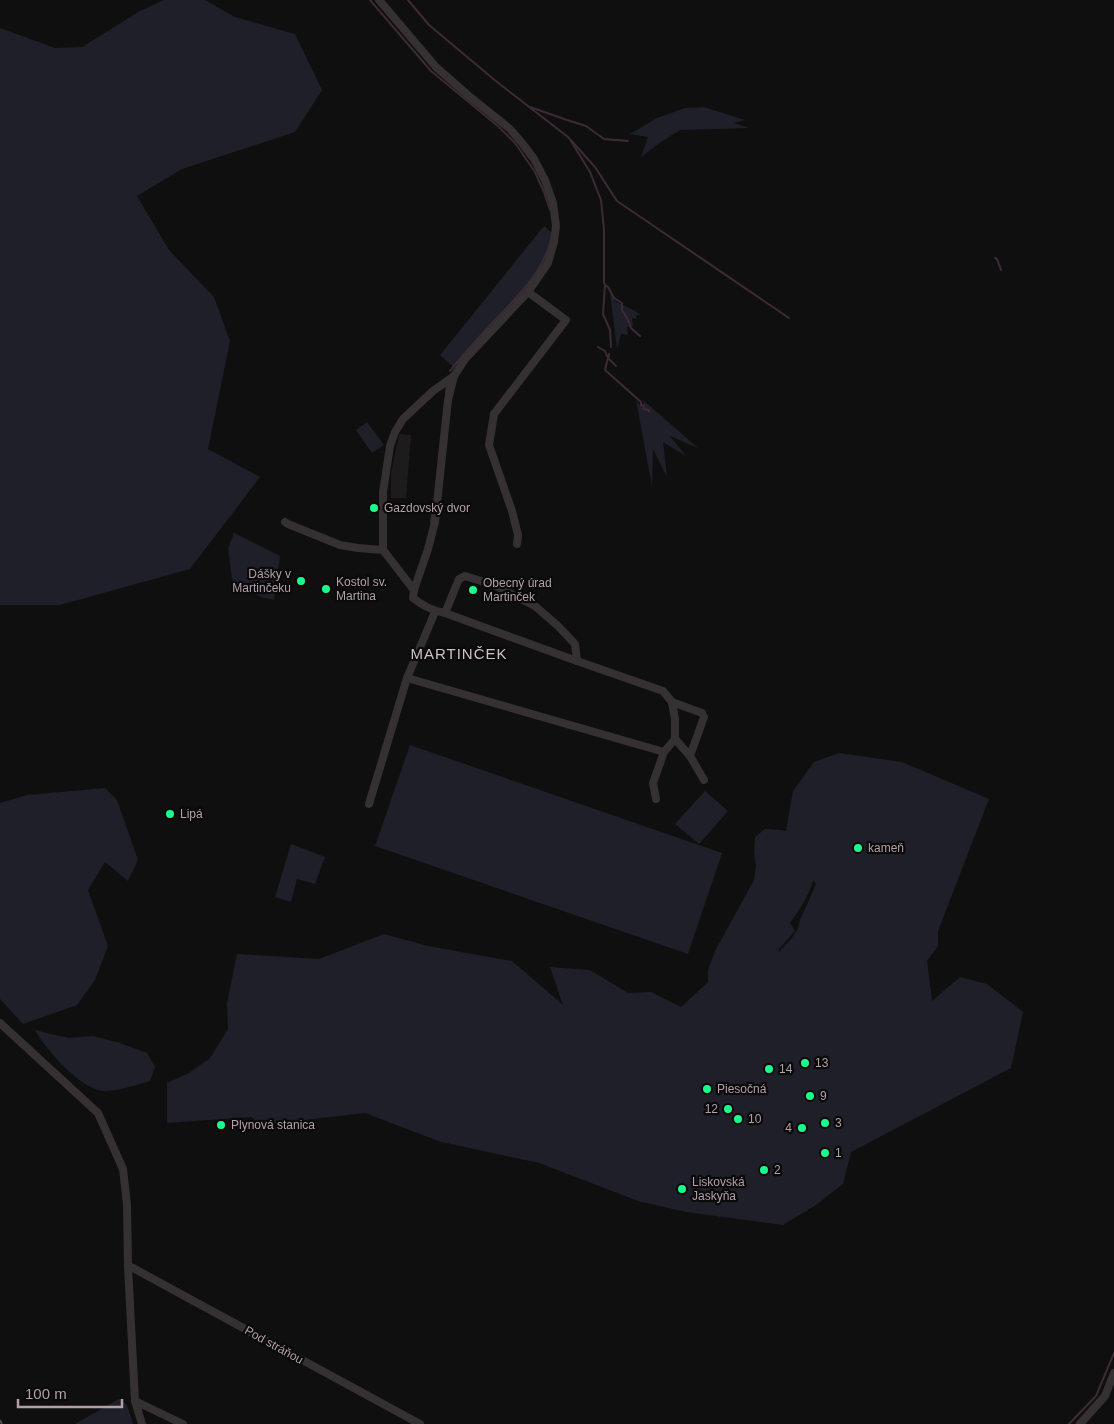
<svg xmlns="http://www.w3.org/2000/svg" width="1114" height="1424" viewBox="0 0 1114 1424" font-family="Helvetica,sans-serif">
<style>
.built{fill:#1d1b1b}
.green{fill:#1e1f28;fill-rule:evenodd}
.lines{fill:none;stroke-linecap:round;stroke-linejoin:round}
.stream{stroke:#3c2a37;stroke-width:2}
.minor{stroke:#353031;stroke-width:8}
.rail{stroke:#50484c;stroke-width:2;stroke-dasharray:6 5;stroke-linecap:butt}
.poi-dot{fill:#1afd8d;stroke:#0b0a0a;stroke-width:2}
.labels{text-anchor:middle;stroke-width:4.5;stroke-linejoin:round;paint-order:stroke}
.poi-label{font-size:12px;fill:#b29fa8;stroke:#0b0a0a;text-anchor:start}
.street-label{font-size:12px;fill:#b29fa8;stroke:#0b0a0a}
.quarter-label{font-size:15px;letter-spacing:1px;fill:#cec0c6;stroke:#0b0a0a}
</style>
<rect width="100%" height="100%" fill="#100f0f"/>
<path class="built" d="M399 434 411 435 406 498H391V474Z"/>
<g class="green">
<path d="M164 0H205L235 17 295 34 322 90 295 132 182 169 137 196 169 250 214 297 230 341 208 449 260 477 190 569 60 605H0V28L55 48 82 47 140 11Z"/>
<path d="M704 107 745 120 734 123 749 128 680 130 661 142 641 157 648 137 630 134 657 118 685 108Z"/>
<path d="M544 226 554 235 545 259 524 292 453 367 440 355Z"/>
<path d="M610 293 615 301 633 310 641 315H636L637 319 632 318 633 326 627 327 628 335 621 334 617 349Z"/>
<path d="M636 400 644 411 643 400 698 448 670 436 686 456 663 442 667 477 653 449 652 486Z"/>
<path d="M367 422 384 445 372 453 356 430Z"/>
<path d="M234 533 280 556 274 600 261 597 233 585 228 549Z"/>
<path d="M410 745 722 853 688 954 375 846Z"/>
<path d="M839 753 902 762 989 799 938 931V946L927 961 932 1001 960 977 987 984 1023 1012 1011 1068 851 1152 843 1184 816 1205 783 1225 686 1212 638 1201 539 1163 441 1142 365 1113 262 1125 251 1117 167 1123V1083L189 1073 210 1058 228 1029 227 1003 237 954 319 959 384 934 428 946 512 961 563 1005 550 967 590 970 628 993 651 992 681 1007 708 982V970L715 951 754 880 756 865 754 852 755 837 765 829 781 830 786 831 793 791 814 762ZM813 880 816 884 800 920 798 928 791 939 778 953 779 949 795 931 790 923C799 911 810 894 813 880Z"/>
<path d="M105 788 117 800 138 860 128 881 105 862 88 890 108 946 95 980 77 1005 23 1024 0 999V803L27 795Z"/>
<path d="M705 791 728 811 699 844 675 824Z"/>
<path d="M291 844 325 857 315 884 297 879 291 902 275 897Z"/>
<path d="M35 1030 68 1038 93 1036 120 1043 147 1053 155 1067 150 1081C139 1084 116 1092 104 1091 81 1090 46 1050 35 1030Z"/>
<path d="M119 1399 127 1405 133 1424H75Z"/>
</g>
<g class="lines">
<g class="stream">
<path d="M370 0 431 71 499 127 515 143 535 172 544 192 550 210"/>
<path d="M408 0 429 25 497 82 568 137 595 167 617 201 789 318"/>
<path d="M530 107 567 120 586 126 604 139 628 141"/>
<path d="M571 141 590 172 601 200 604 230V282L605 285 603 314 610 330 611 347"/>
<path d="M995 258 997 259 1001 270"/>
<path d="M605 285 608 287 614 298 622 303V310L628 320 631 328 640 336"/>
<path d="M598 347 605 351 607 356H609"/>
<path d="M609 354 605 370 641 402V406L644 405 643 409 649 410V412"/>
<path d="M608 358 616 366"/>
<path d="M450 371C464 353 480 336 496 319 518 296 544 271 551 239"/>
<path d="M446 394 447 383"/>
<path d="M431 522 433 510"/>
<path d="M1069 1424 1096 1396 1114 1353"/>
</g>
<g class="minor">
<path d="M379 0 436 67 469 96 510 129 522 143 534 159 545 180 553 203 556 226 554 242 548 263 528 292 465 359 454 376 433 391 403 419 395 432 390 446 383 492V550L414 590"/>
<path d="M454 376 448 400 435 522 428 549 414 590 413 598C423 606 433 611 445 613L577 661 663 691 672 702 675 719V739L664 752 653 783 656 799"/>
<path d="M285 522 288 524 340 545 358 548 383 550"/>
<path d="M517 544 518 535 512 511 489 445 494 414 566 320 528 292"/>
<path d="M445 613 459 579 465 576 494 585 535 606 558 626 575 644 577 661"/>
<path d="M407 678 664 752"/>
<path d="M672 702 702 713 704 717 690 756"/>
<path d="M675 739 690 756 704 780"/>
<path d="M369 804 407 678 435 612"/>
<path d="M0 1023 98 1113 123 1169 127 1204 128 1266 135 1401 142 1424"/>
<path d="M128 1266 133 1268 420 1424"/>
<path d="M135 1401 183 1424"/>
<path d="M1080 1424 1105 1396 1114 1373"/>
</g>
<path class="rail" d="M0 1420 2 1424"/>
</g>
<g class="poi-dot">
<circle cx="374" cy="508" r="5"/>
<circle cx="301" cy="581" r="5"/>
<circle cx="326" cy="589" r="5"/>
<circle cx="473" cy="590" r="5"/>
<circle cx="170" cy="814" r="5"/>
<circle cx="858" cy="848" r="5"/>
<circle cx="805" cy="1063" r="5"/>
<circle cx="769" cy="1069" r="5"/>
<circle cx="707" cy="1089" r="5"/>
<circle cx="810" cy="1096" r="5"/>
<circle cx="728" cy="1109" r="5"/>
<circle cx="738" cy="1119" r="5"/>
<circle cx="825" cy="1123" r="5"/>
<circle cx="221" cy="1125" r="5"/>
<circle cx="802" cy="1128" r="5"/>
<circle cx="825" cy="1153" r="5"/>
<circle cx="764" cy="1170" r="5"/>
<circle cx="682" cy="1189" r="5"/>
</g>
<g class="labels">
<g class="poi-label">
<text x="384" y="512">Gazdovský dvor</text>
<text x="291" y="578" text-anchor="end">Dášky v<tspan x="291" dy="14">Martinčeku</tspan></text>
<text x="336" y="586">Kostol sv.<tspan x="336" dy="14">Martina</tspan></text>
<text x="483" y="587">Obecný úrad<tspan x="483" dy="14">Martinček</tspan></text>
<text x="180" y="818">Lipá</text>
<text x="868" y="852">kameň</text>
<text x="815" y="1067">13</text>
<text x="779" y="1073">14</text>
<text x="717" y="1093">Piesočná</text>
<text x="820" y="1100">9</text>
<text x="718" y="1113" text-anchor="end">12</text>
<text x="748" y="1123">10</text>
<text x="835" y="1127">3</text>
<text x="231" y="1129">Plynová stanica</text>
<text x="792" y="1132" text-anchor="end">4</text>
<text x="835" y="1157">1</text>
<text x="774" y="1174">2</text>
<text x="692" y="1186">Liskovská<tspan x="692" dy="14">Jaskyňa</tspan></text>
</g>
<g class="street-label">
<text transform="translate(274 1345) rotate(29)" y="4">Pod stráňou</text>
</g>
<g class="quarter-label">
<text x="459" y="659">MARTINČEK</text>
</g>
</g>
<path d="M18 1399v8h104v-8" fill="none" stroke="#b29fa8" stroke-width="2.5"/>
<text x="25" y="1399" font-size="15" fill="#b29fa8" stroke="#0b0a0a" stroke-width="4" paint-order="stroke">100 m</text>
</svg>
